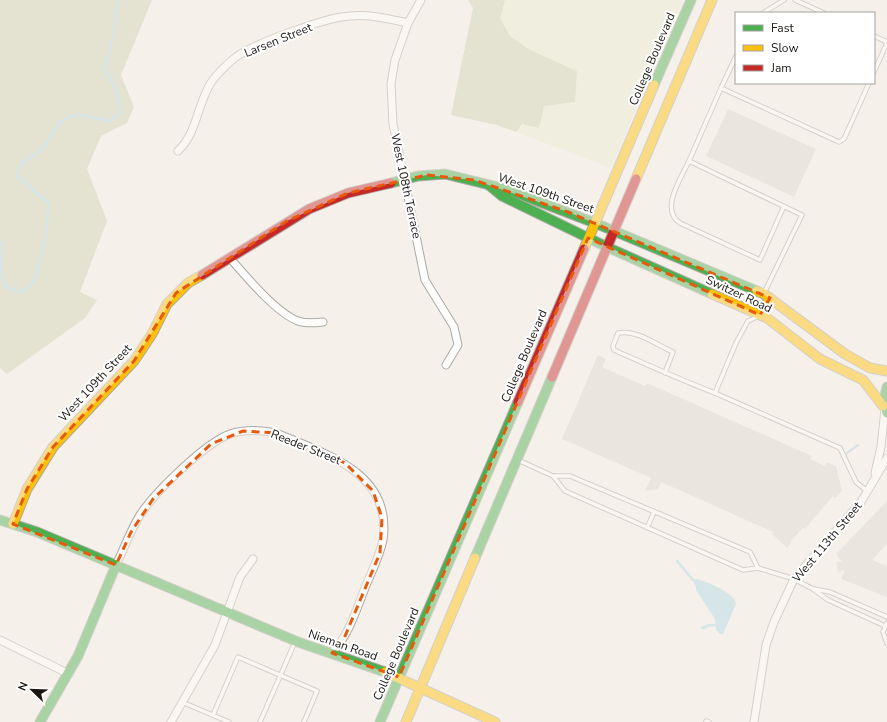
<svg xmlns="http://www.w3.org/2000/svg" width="887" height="722" viewBox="0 0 887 722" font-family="'Nunito Sans',sans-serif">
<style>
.green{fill:#e9ebd1}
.forest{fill:#ced1b2}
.water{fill:#b0d8e6}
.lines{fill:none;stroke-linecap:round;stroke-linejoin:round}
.stream{stroke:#b0d8e6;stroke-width:2.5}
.building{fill:#ddd8d5}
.lane-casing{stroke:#ada9a5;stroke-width:5.5}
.street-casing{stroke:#ada9a5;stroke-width:9}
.fast-casing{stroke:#ada9a5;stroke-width:11}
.slow-casing{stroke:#ada9a5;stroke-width:11}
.jam-casing{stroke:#ada9a5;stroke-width:11}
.lane{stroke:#fefdfc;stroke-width:3.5}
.street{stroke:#fefdfc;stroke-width:7}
.fast{stroke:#4caf50;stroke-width:9}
.slow{stroke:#ffc107;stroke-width:9}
.jam{stroke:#c62828;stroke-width:9}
.marked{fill:none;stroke:#e8590c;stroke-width:3;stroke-dasharray:8 5;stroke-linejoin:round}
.labels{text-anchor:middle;stroke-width:4;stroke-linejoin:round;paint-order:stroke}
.street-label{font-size:12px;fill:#191612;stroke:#fff}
</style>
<rect width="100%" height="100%" fill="#f5f0ea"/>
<path class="green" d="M505 0H683L611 168 516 132 544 106 577 71 530 50 510 36 500 18Z"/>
<g class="forest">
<path d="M0 0H152L121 75 134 107 127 123 101 136 87 169 107 221 80 292 97 300 85 318 7 374 0 368Z"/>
<path d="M468 0H505L500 18 510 36 530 50 577 71 575 102 544 106 539 128 522 124 516 132 497 125 451 115 473 8Z"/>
</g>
<path class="water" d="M695 579C705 580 736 594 736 604L723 634H720L716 630 715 619 696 590V587L693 581Z"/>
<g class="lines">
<g class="stream">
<path d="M0 242 3 244 1 268 6 287 20 292C23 290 29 288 31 285 41 273 48 220 49 203L17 176 22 163 43 149 60 122 77 114 110 121 121 112C119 95 115 83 104 70L114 33 118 0"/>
<path d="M847 453 858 445"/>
<path d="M677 561 693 580"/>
<path d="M702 628 710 625H715"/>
</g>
</g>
<g class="building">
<path d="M728 109 816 149 794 197 706 156Z"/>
<path d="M598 355 606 359 602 367 645 386 647 383 672 394 812 456 810 459 825 466 827 462 836 466 842 491 835 498 833 496 805 529 803 528 790 542 791 543 787 548 772 534 773 532 661 482 658 489 645 491 651 478 562 439Z"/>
<path d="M887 501V544L872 560 887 566V597L841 579 845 570 838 572 836 562 842 561 836 554Z"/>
</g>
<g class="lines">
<g class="lane-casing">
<g id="lane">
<path d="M795 0 824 13"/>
<path d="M763 13 784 0"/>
<path d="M874 36 887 42"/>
<path d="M874 72 887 43"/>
<path d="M721 88 736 56"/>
<path d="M689 161C682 177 659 209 680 223L760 260 784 206"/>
<path d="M764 293 802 215 689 161 721 88 839 142 844 139 869 83"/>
<path d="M759 316 748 321 736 343 715 393 840 448 856 482 867 491"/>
<path d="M665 373 673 352C657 345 636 329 618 333L613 346 614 350C648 365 681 380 715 393"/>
<path d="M518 460 553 476H570L750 552 758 568 743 570 565 491 553 476"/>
<path d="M648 526 654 512"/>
<path d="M758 568 794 579 813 589 828 600 885 626"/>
<path d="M814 589 830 592 887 617"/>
<path d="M887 623 883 632 887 643"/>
<path d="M182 702 229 722"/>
<path d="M213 715 238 657 317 691 304 722"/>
<path d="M706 721 709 722"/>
<path d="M260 722 295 642"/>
</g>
</g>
<g class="street-casing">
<g id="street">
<path d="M421 0 408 23 395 60 391 84 393 124 425 280 454 327 458 345 446 365"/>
<path d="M178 151C198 132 197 103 212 81 219 72 227 64 236 57 255 43 327 17 350 16 370 14 389 19 408 23"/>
<path d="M229 257C245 275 275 312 298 321 306 324 315 323 323 322"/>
<path d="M875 473 881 447 885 409"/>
<path d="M116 565C124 549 130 531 140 515 155 492 205 443 230 434 245 429 261 430 276 433 325 454 393 472 383 540 380 555 373 569 367 583 357 607 350 634 332 653"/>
<path d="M0 640 69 674"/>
<path d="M171 722 215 645 240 577 253 559"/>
<path d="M754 722 766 645 774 622 794 579 861 502 887 458"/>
</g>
</g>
<g class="fast-casing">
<g id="fast">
<path d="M654 85 691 0"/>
<path d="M391 183 418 176 445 174 506 189 595 223 757 291"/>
<path d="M490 186 502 196 607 247 712 294"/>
<path d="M887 387 884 400 887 413"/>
<path d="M0 520 37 532 298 642 385 672"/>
<path d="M475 558 552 377"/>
<path d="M40 722 78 656 116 565"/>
<path d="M380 722 518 402"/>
</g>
</g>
<g class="slow-casing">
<g id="slow">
<path d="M636 179 712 0"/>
<path d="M584 249 654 85"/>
<path d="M757 291 764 294 845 354 870 368 887 371"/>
<path d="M712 294 767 318 820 359 863 380 883 406"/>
<path d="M760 315 770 298"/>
<path d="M13 524 27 489 53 447 134 361 152 334 167 304 188 283 202 275"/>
<path d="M385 672 495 722"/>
<path d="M406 722 475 558"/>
</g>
</g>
<g class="jam-casing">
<g id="jam">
<path d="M202 275 309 209 348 193 391 183"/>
<path d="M552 377 636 179"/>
<path d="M518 402 584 249"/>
</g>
</g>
<use href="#lane" class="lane"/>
<use href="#street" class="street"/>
<use href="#fast" class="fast"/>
<use href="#slow" class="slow"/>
<use href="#jam" class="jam"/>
</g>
<path d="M0 0H887V722H0ZM427 175 474 180 568 212 770 298 760 315 588 238 399 677 332 653 343 641 380 553 382 518 373 491 345 463 276 433 243 431 211 444 153 499 131 532 116 565 13 524 27 489 53 447 134 361 176 293 287 221 348 193Z" fill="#f5f0ea" fill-opacity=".55" fill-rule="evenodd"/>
<path class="marked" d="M427 175 474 180 568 212 770 298 760 315 588 238 399 677 332 653 343 641 380 553 382 518 373 491 345 463 276 433 243 431 211 444 153 499 131 532 116 565 13 524 27 489 53 447 134 361 176 293 287 221 348 193Z"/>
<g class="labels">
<g class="street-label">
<text transform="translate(278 40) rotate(-22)" y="4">Larsen Street</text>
<text transform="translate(652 59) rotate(-67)" y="4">College Boulevard</text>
<text transform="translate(406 186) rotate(78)" y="4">West 108th Terrace</text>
<text transform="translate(546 193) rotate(19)" y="4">West 109th Street</text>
<text transform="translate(739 294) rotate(25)" y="4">Switzer Road</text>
<text transform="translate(524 356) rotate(-67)" y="4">College Boulevard</text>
<text transform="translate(95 383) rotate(-47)" y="4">West 109th Street</text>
<text transform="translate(306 447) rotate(22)" y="4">Reeder Street</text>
<text transform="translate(827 542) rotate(-50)" y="4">West 113th Street</text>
<text transform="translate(343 645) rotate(19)" y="4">Nieman Road</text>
<text transform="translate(396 654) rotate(-67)" y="4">College Boulevard</text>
</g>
</g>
<rect x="735" y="12" width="140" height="72" fill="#ffffff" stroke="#a3a2a0"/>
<rect x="743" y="25" width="20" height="6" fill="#4caf50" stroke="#a3a2a0"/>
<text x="771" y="32" font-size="12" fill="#191612">Fast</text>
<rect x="743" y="45" width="20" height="6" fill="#ffc107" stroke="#a3a2a0"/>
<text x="771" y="52" font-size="12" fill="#191612">Slow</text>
<rect x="743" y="65" width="20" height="6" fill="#c62828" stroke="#a3a2a0"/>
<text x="771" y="72" font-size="12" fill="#191612">Jam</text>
<g transform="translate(32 690) rotate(293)" stroke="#ffffff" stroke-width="3" paint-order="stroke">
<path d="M0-3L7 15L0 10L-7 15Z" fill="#191612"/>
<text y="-6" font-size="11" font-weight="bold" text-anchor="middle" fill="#191612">N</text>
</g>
</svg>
